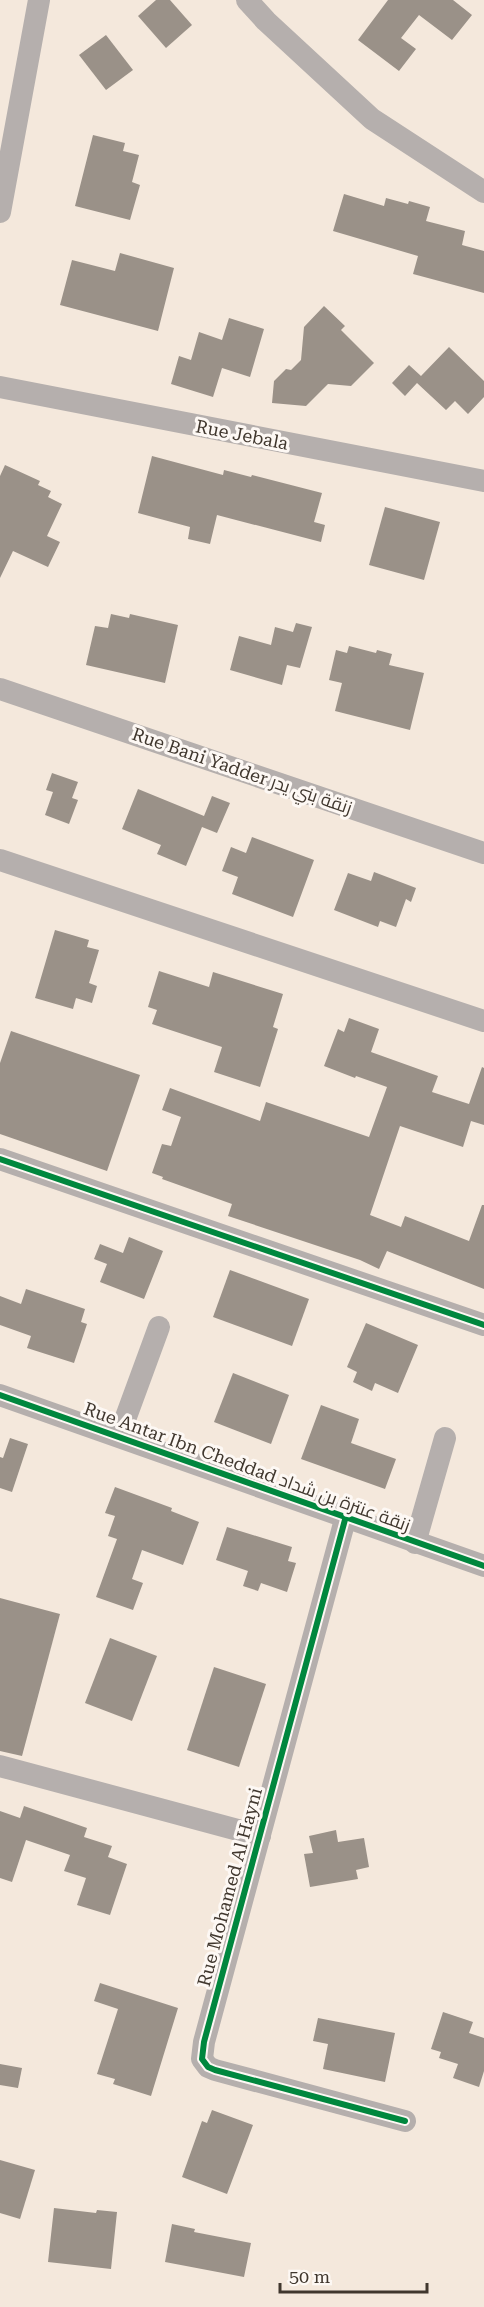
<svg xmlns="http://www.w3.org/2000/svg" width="484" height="2307" viewBox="0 0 484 2307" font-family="'Roboto Serif',Cairo,serif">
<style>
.building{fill:#9a9188}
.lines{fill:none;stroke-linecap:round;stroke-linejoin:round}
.street{stroke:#b5afad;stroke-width:22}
.cycleway-casing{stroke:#fdf8f4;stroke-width:10}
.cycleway{stroke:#00873e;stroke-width:6}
.labels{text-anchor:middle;stroke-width:6;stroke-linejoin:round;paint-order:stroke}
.street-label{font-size:18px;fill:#40372e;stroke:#fdf8f4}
</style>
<rect width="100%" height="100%" fill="#f4e8dc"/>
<g class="building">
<path d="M156 0H170L192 25 166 48 138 16Z"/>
<path d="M388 0H453L472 15 452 40 419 15 401 38 416 49 399 71 358 40Z"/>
<path d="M106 35 133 70 106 90 79 55Z"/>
<path d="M93 135 125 143 123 151 139 155 132 182 140 185 130 220 75 206Z"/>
<path d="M344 194 384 206 386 198 408 204 409 201 430 207 426 221 465 231 462 245 484 251V293L413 274 418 256 333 231Z"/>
<path d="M120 253 174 268 158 331 60 305 72 260 115 271Z"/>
<path d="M324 306 345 326 341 330 374 363 351 386 328 384 306 406 272 403 274 381 286 369 291 370 301 360 304 327Z"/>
<path d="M229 318 264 329 250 377 222 368 213 397 171 384 179 356 191 360 199 332 222 340Z"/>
<path d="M449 347 484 381V397L468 414 455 401 446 410 417 383 405 396 392 383 409 365 421 376Z"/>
<path d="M152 456 223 475 224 470 251 477 252 475 322 493 314 522 325 525 321 542 217 515 210 544 188 539 190 527 138 513Z"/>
<path d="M5 465 40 481 38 485 51 491 48 497 62 504 47 536 60 542 48 567 13 551 0 578V476Z"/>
<path d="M385 507 440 522 424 580 369 565Z"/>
<path d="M111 614 129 618 130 614 178 625 165 683 86 665 95 626 108 628Z"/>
<path d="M296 623 312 627 300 668 287 665 282 685 230 670 239 636 271 645 275 627 293 632Z"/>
<path d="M349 646 376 653 377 650 392 654 389 665 424 673 410 730 335 711 342 683 329 680 336 650 347 653Z"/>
<path d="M52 773 78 782 72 798 78 800 69 824 45 815 53 792 46 790Z"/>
<path d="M138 789 204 816 212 796 230 803 217 833 202 827 186 866 157 854 161 845 122 829Z"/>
<path d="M252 837 314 860 293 917 232 894 238 877 222 871 231 847 246 853Z"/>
<path d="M374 872 416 888 411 902 406 899 396 927 380 921 378 927 334 910 348 873 371 881Z"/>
<path d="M55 930 89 940 87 947 99 950 89 983 97 986 92 1003 76 998 73 1009 35 998Z"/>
<path d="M159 971 209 987 213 972 283 994 273 1027 278 1029 260 1087 214 1072 222 1047 152 1024 157 1010 148 1007Z"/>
<path d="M349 1018 379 1029 371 1052 438 1076 432 1092 469 1104 482 1067 484 1068V1125L471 1121 463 1147 400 1126 370 1215 401 1227 405 1216 469 1241 482 1205H484V1289L387 1251 379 1269 360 1260 228 1216 232 1204 162 1179 163 1177 152 1173 162 1144 171 1146 181 1117 162 1110 170 1088 260 1121 266 1102 369 1137 387 1087 356 1076 355 1078 324 1066 338 1029 344 1032Z"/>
<path d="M11 1031 140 1075 107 1171 0 1134V1063Z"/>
<path d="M129 1237 163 1251 144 1299 100 1282 107 1264 94 1259 100 1244 123 1253Z"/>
<path d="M230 1270 309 1299 292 1346 213 1317Z"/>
<path d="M26 1289 85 1309 81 1322 87 1324 74 1363 27 1348 31 1336 0 1325V1296L21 1304Z"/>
<path d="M366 1323 418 1345 398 1393 375 1383 372 1391 353 1382 357 1372 347 1367Z"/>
<path d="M233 1373 289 1395 271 1444 214 1422Z"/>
<path d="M321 1405 359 1419 351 1443 396 1459 385 1489 301 1459Z"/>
<path d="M10 1438 28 1444 12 1492 0 1488V1457L3 1458Z"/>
<path d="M115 1487 172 1508 171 1511 199 1522 183 1565 142 1550 132 1579 143 1583 133 1610 96 1597 117 1539 108 1536 115 1516 105 1513Z"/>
<path d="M227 1527 292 1547 288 1561 296 1563 287 1592 261 1583 258 1591 243 1586 248 1571 216 1560Z"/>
<path d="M0 1598 60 1614 22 1756 0 1751Z"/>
<path d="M110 1638 157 1656 132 1721 85 1703Z"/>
<path d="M214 1667 266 1684 239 1767 187 1750Z"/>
<path d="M24 1806 87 1828 84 1837 112 1846 108 1857 127 1864 110 1915 77 1905 86 1878 64 1871 70 1855 26 1840 12 1882 0 1878V1811L20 1818Z"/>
<path d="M336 1830 338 1842 364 1838 369 1867 356 1870 358 1879 310 1887 304 1854 313 1853 309 1836Z"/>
<path d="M100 1983 178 2008 151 2096 113 2084 115 2079 97 2074 118 2009 94 2001Z"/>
<path d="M443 2012 473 2022 469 2033 484 2038V2071L479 2087 453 2078 458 2064 439 2058 441 2052 431 2049Z"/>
<path d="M318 2018 395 2033 385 2082 323 2069 328 2044 313 2041Z"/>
<path d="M0 2064 22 2068 18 2088 0 2085Z"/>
<path d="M212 2110 253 2125 227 2194 182 2177 202 2121 207 2123Z"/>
<path d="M0 2160 35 2170 20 2219 0 2213Z"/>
<path d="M54 2208 96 2213 97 2210 117 2212 111 2269 48 2262Z"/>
<path d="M172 2224 195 2229 194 2232 251 2243 244 2277 165 2262Z"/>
</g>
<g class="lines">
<g class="street">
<path d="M247 0 266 21 372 119 484 192"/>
<path d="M0 212 39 0"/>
<path d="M0 387 484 481"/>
<path d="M0 689 484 853"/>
<path d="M0 860 484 1021"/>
<path d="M0 1159 484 1325"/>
<path d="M0 1395 484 1566"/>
<path d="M119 1436 159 1327"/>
<path d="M346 1516 204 2042 202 2059 208 2067 215 2070 405 2121"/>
<path d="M415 1543 445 1438"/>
<path d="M0 1766 260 1836"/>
</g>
<g class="cycleway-casing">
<g id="cycleway">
<path d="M0 1159 484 1325"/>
<path d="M0 1395 484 1566"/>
<path d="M346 1516 204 2042 202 2059 208 2067 215 2070 405 2121"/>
</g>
</g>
<use href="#cycleway" class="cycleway"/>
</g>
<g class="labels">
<g class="street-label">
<text transform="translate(242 435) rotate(11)" y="6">Rue Jebala</text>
<text transform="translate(242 771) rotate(19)" y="6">Rue Bani Yadder زنقة بني يدر</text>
<text transform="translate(247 1467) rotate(20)" y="6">Rue Antar Ibn Cheddad زنقة عنترة بن شداد</text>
<text transform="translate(230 1887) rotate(-75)" y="6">Rue Mohamed Al Hayni</text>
</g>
</g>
<path d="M280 2283v9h147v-9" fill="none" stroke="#40372e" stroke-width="3"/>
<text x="289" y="2283" font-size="18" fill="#40372e" stroke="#fdf8f4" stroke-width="4.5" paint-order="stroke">50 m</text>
</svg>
